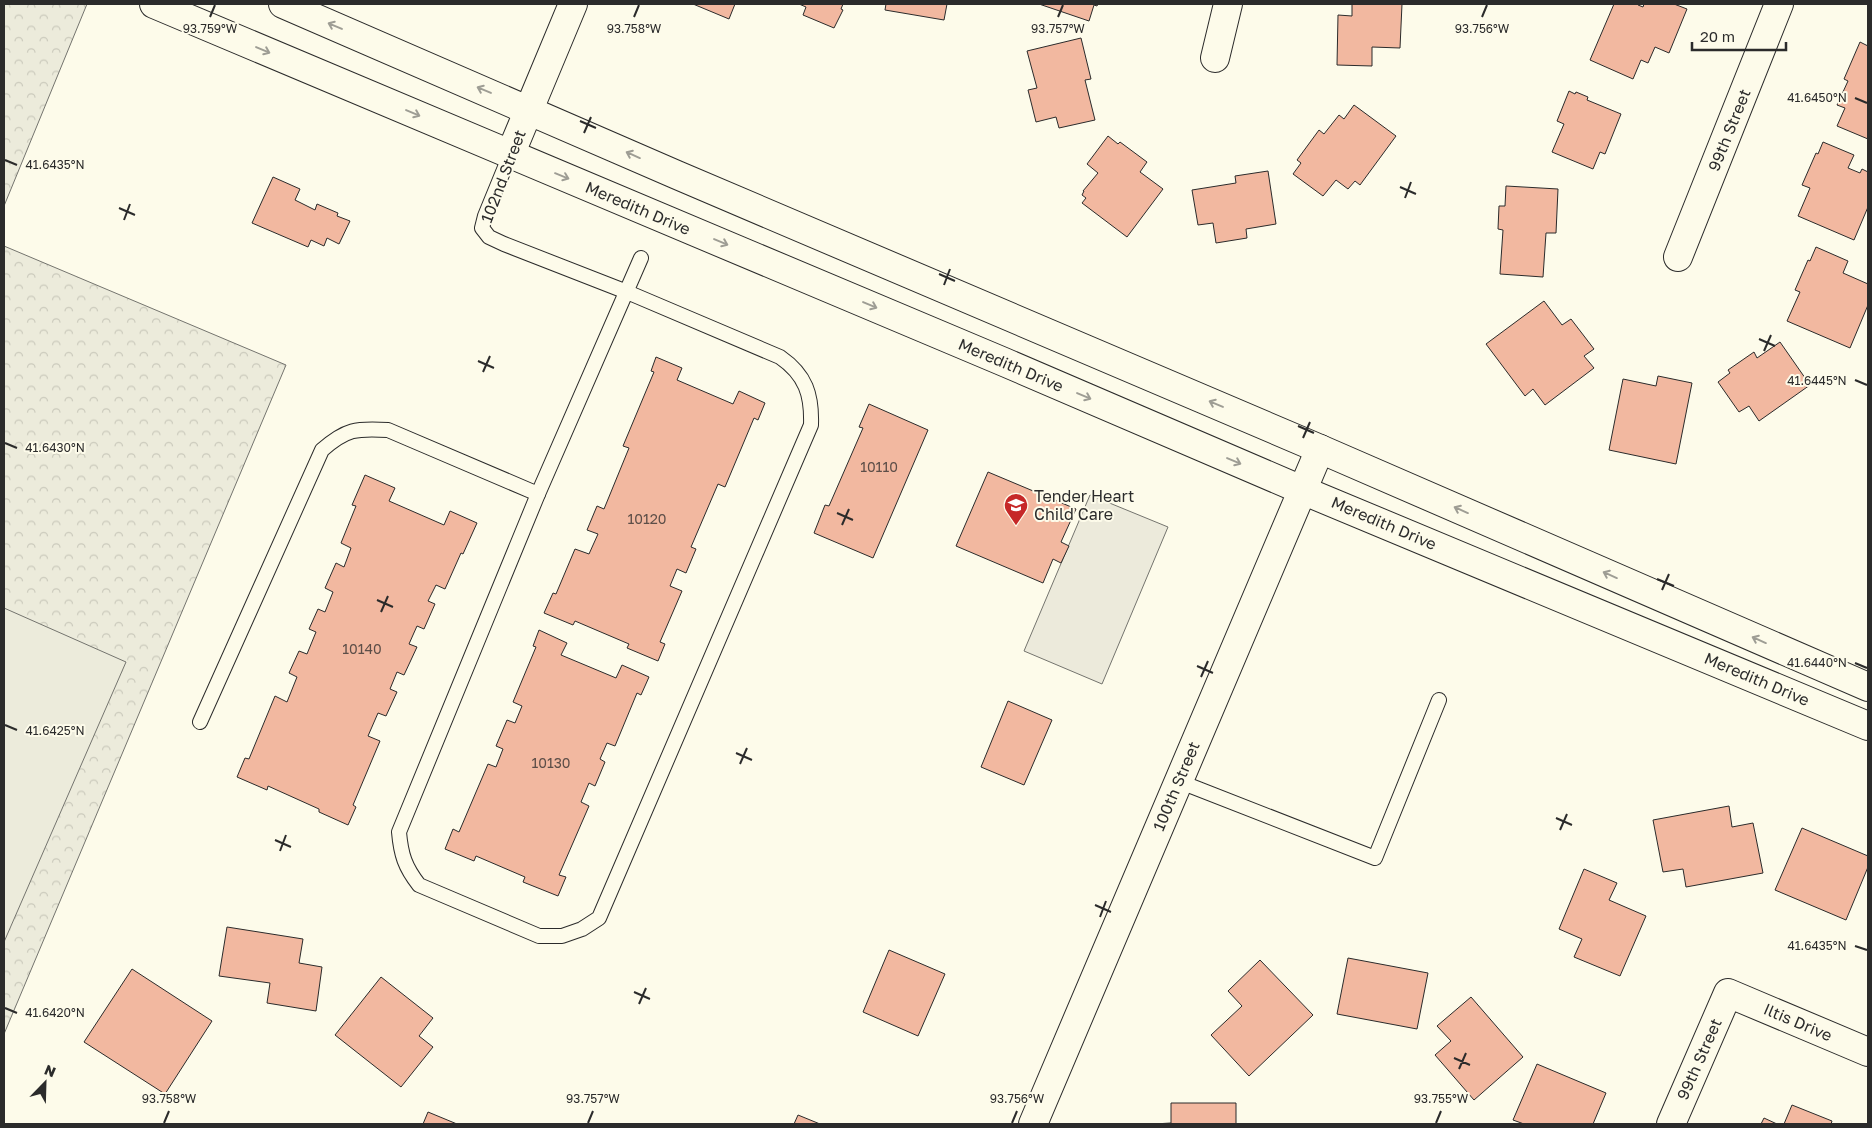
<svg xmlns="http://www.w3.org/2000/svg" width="1872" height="1128" viewBox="0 0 1872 1128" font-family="'Golos Text',sans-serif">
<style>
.park{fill:url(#park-crowns);stroke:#74746e}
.pitch{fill:#ecebdb;stroke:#74746e}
.parking{fill:#eceadb;stroke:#74746e}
.building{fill:#f2b8a0;stroke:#2b2b2b}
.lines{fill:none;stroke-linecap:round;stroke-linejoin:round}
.service-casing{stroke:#2b2b2b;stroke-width:16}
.minor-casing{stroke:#2b2b2b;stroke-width:30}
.tertiary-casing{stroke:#2b2b2b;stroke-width:30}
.secondary-casing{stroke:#2b2b2b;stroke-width:30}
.service{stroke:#fdfbea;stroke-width:14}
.minor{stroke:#fdfbea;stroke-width:28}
.tertiary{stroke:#fdfbea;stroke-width:28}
.secondary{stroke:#fdfbea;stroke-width:28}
.oneway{stroke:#9e9d94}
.ticks{fill:none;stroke:#2b2b2b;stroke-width:2}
.labels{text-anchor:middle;stroke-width:4;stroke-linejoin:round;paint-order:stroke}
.number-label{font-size:14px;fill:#5d4e48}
.street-label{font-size:16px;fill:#2b2b2b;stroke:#fdfbea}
.poi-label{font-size:16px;fill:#2b2b2b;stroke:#fdfbea;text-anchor:start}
.ticks-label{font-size:12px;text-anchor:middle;fill:#2b2b2b;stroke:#fdfbea;stroke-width:4;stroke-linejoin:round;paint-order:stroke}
</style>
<defs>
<pattern id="park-crowns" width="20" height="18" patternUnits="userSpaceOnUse" patternTransform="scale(1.25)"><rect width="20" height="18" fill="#ecebdb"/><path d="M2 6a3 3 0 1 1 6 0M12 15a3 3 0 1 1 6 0" fill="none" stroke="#cbcabc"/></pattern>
</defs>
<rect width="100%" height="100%" fill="#fdfbea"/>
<g class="park">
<path d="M4 4H87L4 206Z"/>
<path d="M4 246 286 365 4 1034Z"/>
</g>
<path class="pitch" d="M4 608 126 662 4 942Z"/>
<path class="parking" d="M1090 495 1168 527 1102 684 1024 651Z"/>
<g class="building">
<path d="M693 4H735L729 19Z"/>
<path d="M799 4H843L841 9 843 10 834 28 803 15 806 7Z"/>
<path d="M886 4H947L944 20 885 10Z"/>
<path d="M1039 4H1098L1097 6 1094 5 1089 21Z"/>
<path d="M1352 4H1402L1400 48 1372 47V66L1337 65 1338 15 1352 16Z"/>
<path d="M1614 4H1639L1638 5 1643 7 1644 4H1674L1687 9 1669 53 1655 47 1648 63 1641 60 1633 79 1590 60Z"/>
<path d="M1081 38 1091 79 1085 80 1095 120 1059 128 1056 117 1036 122 1028 90 1037 88 1027 51Z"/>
<path d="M1860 42 1868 46V139L1837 126 1845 108 1837 105 1848 81 1844 79Z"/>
<path d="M1569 91 1575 94 1576 92 1588 97 1587 100 1621 114 1605 154 1600 152 1593 169 1552 152 1564 124 1557 121Z"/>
<path d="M1354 105 1396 136 1360 185 1355 181 1348 189 1336 180 1323 196 1293 174 1301 163 1297 160 1319 130 1324 134 1339 115 1344 119Z"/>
<path d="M1108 136 1118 144 1120 142 1147 162 1140 172 1163 189 1127 237 1082 203 1086 198 1082 195 1084 191H1083L1098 173 1087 164Z"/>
<path d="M1823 142 1854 155 1848 168 1860 173 1862 169 1868 172V207L1854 240 1798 216 1810 188 1802 185 1816 153 1818 154Z"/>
<path d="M1268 171 1276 224 1246 229 1247 238 1216 243 1213 223 1198 225 1192 190 1236 183 1235 176Z"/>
<path d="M273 177 300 189 295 200 315 210 317 204 338 213 337 216 350 221 339 244 327 238 324 246 311 240 308 247 252 223Z"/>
<path d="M1506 186 1558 189 1556 233H1546L1543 277 1500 274 1503 230 1498 229 1499 206H1505Z"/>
<path d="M1816 247 1848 261 1843 273 1868 284V305L1850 348 1787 321 1800 292 1795 290 1808 260 1810 261Z"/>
<path d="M1544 301 1562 325 1571 319 1594 349 1584 356 1594 368 1545 405 1533 389 1525 396 1486 344Z"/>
<path d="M1780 342 1810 385 1759 421 1749 406 1739 412 1718 382 1730 373 1728 370 1754 352 1757 358Z"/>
<path d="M656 357 682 368 677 380 733 404 739 391 765 403 758 420 754 418 725 487 718 484 691 547 696 549 686 573 677 569 670 586 682 591 660 642 665 644 658 661 627 648 629 644 575 621 573 625 544 613 553 593 556 594 575 549 589 554 598 534 587 530 597 506 604 509 629 448 623 446 654 372 651 371Z"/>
<path d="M1658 376 1692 383 1676 464 1609 450 1623 379 1656 386Z"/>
<path d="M869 404 928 430 873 558 814 533 825 505 829 506 863 428 859 427Z"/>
<path d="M988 472 1076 509 1061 542 1069 546 1061 563 1053 559 1043 583 956 546Z"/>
<path d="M365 475 395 488 389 501 444 525 450 511 477 523 463 554 461 553 445 589 436 585 428 601 435 604 424 629 417 626 409 644 417 647 404 675 397 672 390 689 397 692 386 716 378 713 368 736 380 741 353 805 356 807 348 825 319 812V809L268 786 267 790 237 777 245 758 249 759 275 696 287 702 297 677 289 673 299 651 307 654 316 632 309 629 318 609 325 612 333 592 325 588 336 563 344 567 351 548 341 543 356 506 352 505Z"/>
<path d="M539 630 567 643 561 655 616 678 622 665 649 677 641 695 637 693 615 746 607 743 600 759 605 762 595 786 589 783 581 802 589 806 559 875 566 877 558 896 523 882 525 877 476 856 474 861 445 849 453 829 459 832 488 764 496 767 503 749 496 746 507 720 515 723 522 706 513 702 536 647 533 646Z"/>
<path d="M1008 701 1052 720 1024 785 981 767Z"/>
<path d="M1729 806 1732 827 1753 823 1763 873 1686 887 1683 869 1663 872 1653 820Z"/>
<path d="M1802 828 1868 856V867L1846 920 1775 890Z"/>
<path d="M1584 869 1617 883 1609 900 1646 916 1620 976 1574 957 1582 939 1559 929Z"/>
<path d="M227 927 303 939 299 963 322 967 316 1011 267 1003 270 983 219 976Z"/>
<path d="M889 950 945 974 918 1036 863 1012Z"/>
<path d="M1348 958 1428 973 1417 1029 1337 1014Z"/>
<path d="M1260 960 1313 1015 1249 1076 1211 1035 1242 1006 1228 991Z"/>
<path d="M132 969 212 1021 165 1094 84 1042Z"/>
<path d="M381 977 433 1018 419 1036 433 1047 401 1087 335 1035Z"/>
<path d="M1471 997 1523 1057 1474 1100 1435 1055 1451 1041 1437 1026Z"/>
<path d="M1537 1064 1606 1093 1593 1124H1524L1513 1120Z"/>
<path d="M1171 1103H1236V1124H1154L1171 1123Z"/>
<path d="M1792 1105 1832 1121 1831 1124H1784Z"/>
<path d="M428 1112 457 1124H423Z"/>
<path d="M798 1115 820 1124H794Z"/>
<path d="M1764 1118 1777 1124H1761Z"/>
</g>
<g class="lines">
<g class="service-casing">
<g id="service">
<path d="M510 155 485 216 482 228 489 237 504 244 627 292 780 357C806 375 812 395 811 425L599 918 582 929 562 936H539L419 885C405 867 401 855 399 832L538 494 641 258"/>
<path d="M200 722 322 450C346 429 356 428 388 430L538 494"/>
<path d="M1178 781 1375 858 1439 700"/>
</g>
</g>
<g class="minor-casing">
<g id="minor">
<path d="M1215 58 1228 4"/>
<path d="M510 155 573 4"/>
<path d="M1678 257 1779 4"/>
<path d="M1671 1124 1728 993 1868 1052"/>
</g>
</g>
<g class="tertiary-casing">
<path id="tertiary" d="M1033 1124 1320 449"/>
</g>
<g class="secondary-casing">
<g id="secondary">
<path d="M154 4 1004 362 1302 490 1868 726"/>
<path d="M283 4 677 175 1320 449 1868 687"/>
</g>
</g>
<use href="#service" class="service"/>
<use href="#minor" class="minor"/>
<use href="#tertiary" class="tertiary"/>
<use href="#secondary" class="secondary"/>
</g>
<defs><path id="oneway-shaft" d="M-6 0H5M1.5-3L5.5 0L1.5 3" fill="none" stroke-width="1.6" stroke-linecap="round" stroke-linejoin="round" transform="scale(1.25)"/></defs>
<g class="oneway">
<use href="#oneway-shaft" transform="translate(335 26) rotate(-157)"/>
<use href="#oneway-shaft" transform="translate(263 50) rotate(23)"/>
<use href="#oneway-shaft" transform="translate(484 90) rotate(-157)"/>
<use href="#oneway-shaft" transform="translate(413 113) rotate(23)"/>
<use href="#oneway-shaft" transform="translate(633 155) rotate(-156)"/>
<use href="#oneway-shaft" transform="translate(562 176) rotate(22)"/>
<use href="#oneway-shaft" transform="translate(721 242) rotate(23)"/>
<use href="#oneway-shaft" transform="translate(870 305) rotate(23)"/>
<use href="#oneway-shaft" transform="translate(1084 396) rotate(23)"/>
<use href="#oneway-shaft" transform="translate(1216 404) rotate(-157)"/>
<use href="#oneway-shaft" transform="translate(1234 461) rotate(23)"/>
<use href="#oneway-shaft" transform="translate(1461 510) rotate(-156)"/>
<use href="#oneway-shaft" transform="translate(1610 575) rotate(-156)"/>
<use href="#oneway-shaft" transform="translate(1759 640) rotate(-156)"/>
</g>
<path class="ticks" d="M210 17 215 5M634 17 639 5M1058 17 1063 5M1482 17 1487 5M1855 98 1867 103M580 121 596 128M584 133 591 117M5 160 17 165M1400 187 1416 194M1405 198 1411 182M119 208 135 215M124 220 130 204M939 274 955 281M944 285 950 269M1759 339 1775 346M1764 351 1771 335M478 361 494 368M483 372 490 356M1855 380 1867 385M1298 426 1314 433M1303 438 1310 422M5 443 17 448M837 513 853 520M842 525 849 509M1657 579 1674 586M1662 590 1669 574M377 600 393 607M381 612 388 596M1855 663 1867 668M1197 666 1213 673M1201 677 1208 661M5 725 17 730M736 753 752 760M740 764 747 748M1556 818 1572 825M1560 830 1567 814M275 840 291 847M280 851 286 835M1095 905 1111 912M1100 917 1106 901M1855 946 1867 950M634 992 650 999M639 1004 646 988M5 1008 17 1013M1454 1058 1470 1065M1459 1069 1466 1053M164 1123 169 1111M588 1123 593 1111M1012 1123 1017 1111M1436 1123 1441 1111"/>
<defs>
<g id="school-pin" transform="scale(1.25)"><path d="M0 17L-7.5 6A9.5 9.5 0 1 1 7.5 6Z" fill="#c62828" stroke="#fdfbea"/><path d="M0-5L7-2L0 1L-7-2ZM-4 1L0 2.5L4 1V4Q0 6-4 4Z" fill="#fff"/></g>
</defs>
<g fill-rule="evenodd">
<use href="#school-pin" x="1016" y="505"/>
</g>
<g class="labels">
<g class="number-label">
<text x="879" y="472">10110</text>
<text x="647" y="524">10120</text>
<text x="362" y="654">10140</text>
<text x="551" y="768">10130</text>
</g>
<g class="street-label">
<text transform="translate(1729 130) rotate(-68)" y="6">99th Street</text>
<text transform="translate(503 176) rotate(-69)" y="6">102nd Street</text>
<text transform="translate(638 208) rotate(23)" y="6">Meredith Drive</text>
<text transform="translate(1011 365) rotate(23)" y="6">Meredith Drive</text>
<text transform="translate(1384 523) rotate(23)" y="6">Meredith Drive</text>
<text transform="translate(1757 679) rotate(23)" y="6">Meredith Drive</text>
<text transform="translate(1176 786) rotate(-67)" y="6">100th Street</text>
<text transform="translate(1798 1022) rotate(23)" y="6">Iltis Drive</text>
<text transform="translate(1699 1059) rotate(-66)" y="6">99th Street</text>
</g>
<g class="poi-label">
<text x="1034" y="502">Tender Heart<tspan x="1034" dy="18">Child Care</tspan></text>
</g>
</g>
<g class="ticks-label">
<text x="210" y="33">93.759°W</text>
<text x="634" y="33">93.758°W</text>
<text x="1058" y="33">93.757°W</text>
<text x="1482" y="33">93.756°W</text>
<text x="1817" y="102">41.6450°N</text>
<text x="55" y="169">41.6435°N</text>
<text x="1817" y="385">41.6445°N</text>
<text x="55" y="452">41.6430°N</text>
<text x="1817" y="667">41.6440°N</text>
<text x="55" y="735">41.6425°N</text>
<text x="1817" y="950">41.6435°N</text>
<text x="55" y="1017">41.6420°N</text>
<text x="169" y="1103">93.758°W</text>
<text x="593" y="1103">93.757°W</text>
<text x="1017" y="1103">93.756°W</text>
<text x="1441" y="1103">93.755°W</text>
</g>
<rect width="1872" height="1128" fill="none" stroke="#2b2b2b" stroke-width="10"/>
<g transform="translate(45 1083) rotate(23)" stroke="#fdfbea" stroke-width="4" paint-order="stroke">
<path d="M0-4L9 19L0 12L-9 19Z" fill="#2b2b2b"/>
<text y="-8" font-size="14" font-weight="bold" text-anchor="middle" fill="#2b2b2b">N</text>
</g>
<path d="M1692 42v8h94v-8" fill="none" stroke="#2b2b2b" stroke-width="2.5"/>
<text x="1700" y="42" font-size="15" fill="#2b2b2b" stroke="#fdfbea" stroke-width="4" paint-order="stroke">20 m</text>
</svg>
